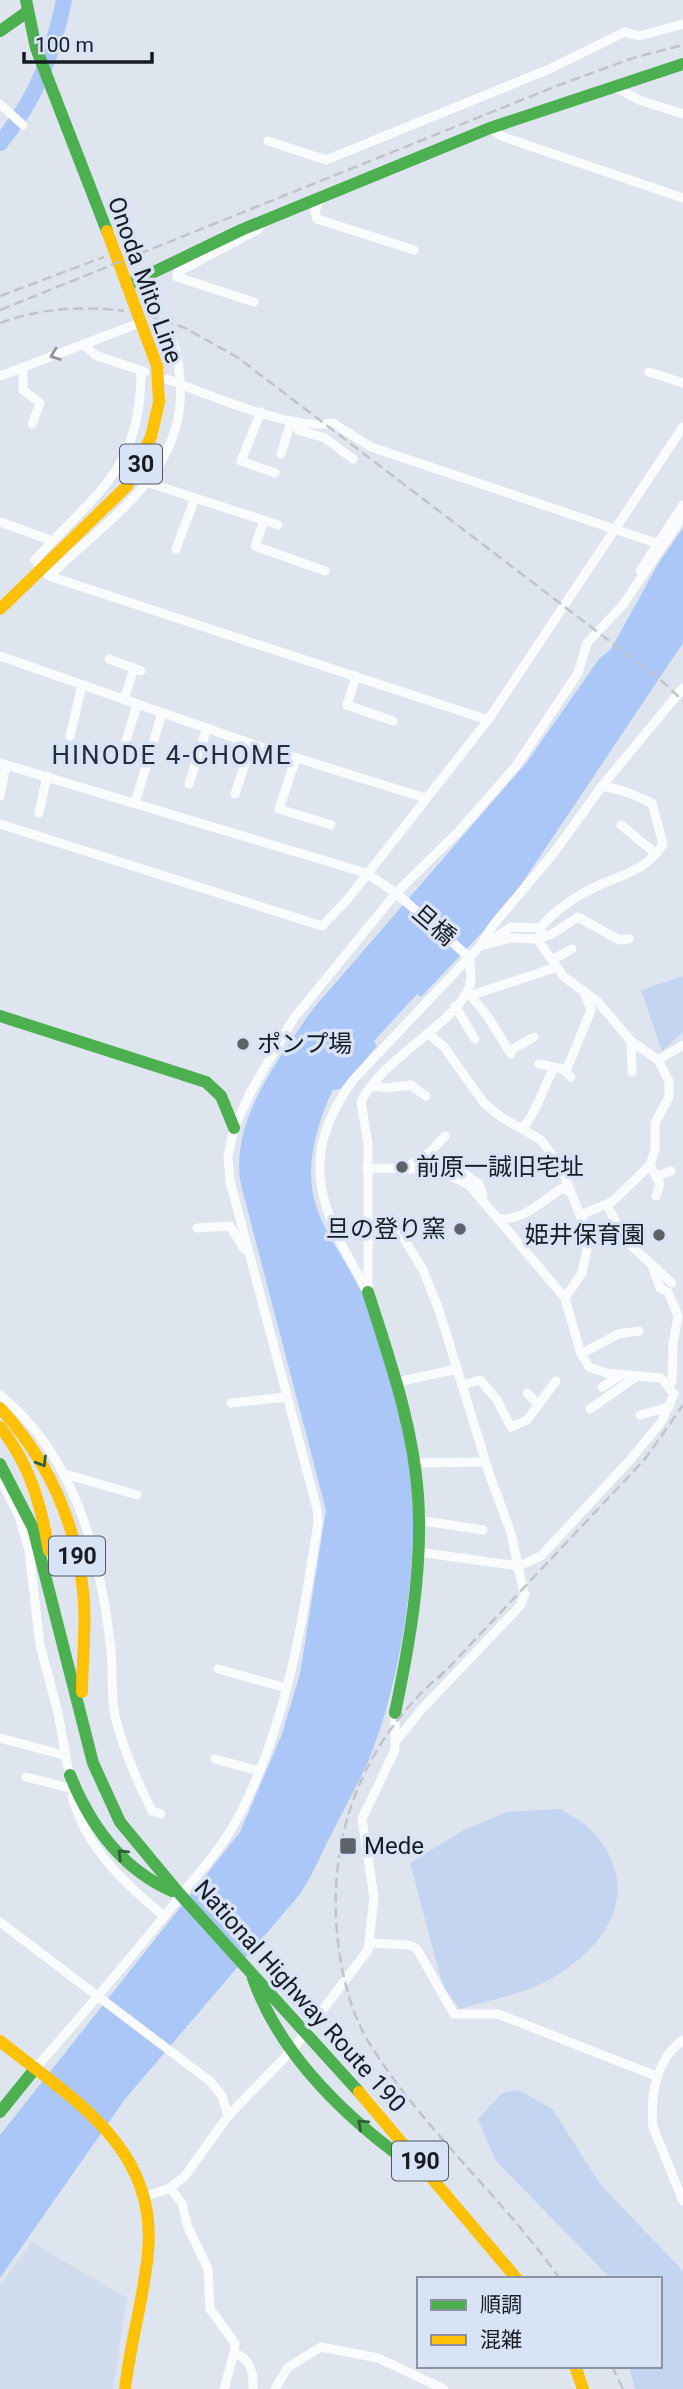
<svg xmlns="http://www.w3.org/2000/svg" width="683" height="2389" viewBox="0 0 683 2389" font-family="Roboto,'Noto Sans JP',sans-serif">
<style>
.built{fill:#d1dcee}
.green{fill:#c4d5f2}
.water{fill:#aac7f8}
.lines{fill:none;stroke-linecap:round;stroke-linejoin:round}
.river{stroke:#aac7f8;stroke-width:16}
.street{stroke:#fafbfd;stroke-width:9}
.fast{stroke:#4caf50;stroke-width:12}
.slow{stroke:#ffc107;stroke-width:12}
.rail{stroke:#c2c4c7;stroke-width:2.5;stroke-dasharray:10 5;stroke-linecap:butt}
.oneway{stroke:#94969a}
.oneway2{stroke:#2f5e37}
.poi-dot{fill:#5d626a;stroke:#d8e3f6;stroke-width:2.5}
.labels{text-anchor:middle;stroke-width:7;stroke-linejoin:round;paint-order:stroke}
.shield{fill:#d8e3f6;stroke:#515762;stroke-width:2}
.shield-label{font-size:23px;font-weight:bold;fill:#171b22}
.street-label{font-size:24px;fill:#171b22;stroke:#d8e3f6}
.poi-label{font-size:24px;fill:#171b22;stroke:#d8e3f6;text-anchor:start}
.neighbourhood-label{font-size:26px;letter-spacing:2px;fill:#252d3b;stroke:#d8e3f6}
</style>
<rect width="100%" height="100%" fill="#dfe5ef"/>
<path class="built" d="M31 2242 127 2298 113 2389H0V2286Z"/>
<g class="green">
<path d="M683 976V1032L662 1051 641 990Z"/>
<path d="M560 1809C569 1815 583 1821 591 1830 644 1887 611 1944 552 1978 526 1994 489 2000 460 2009L443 1987 410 1863 462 1831 507 1812Z"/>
<path d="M519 2090 552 2109 601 2185 683 2271V2389H635L629 2366H660V2279H611L495 2160 478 2119 502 2093Z"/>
</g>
<path class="water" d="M683 528V643L506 907 421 997 417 994 374 1041 377 1046 340 1089 333 1090C324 1108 318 1125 314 1145 301 1211 334 1236 361 1291 383 1337 405 1429 411 1481 420 1560 400 1683 370 1757 359 1783 344 1808 332 1833 321 1854 313 1874 300 1894L125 2099 0 2278V2135L240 1832 282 1734 300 1674 326 1510 241 1185C229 1121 278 1061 312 1010L527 762 599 659 611 649 658 564Z"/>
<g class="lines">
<path class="river" d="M0 143C36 100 53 54 64 0"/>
<g class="street">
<path d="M613 86 639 100 683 114"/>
<path d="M0 104 23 125"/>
<path d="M490 128 501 136 683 198"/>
<path d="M268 141 326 160 547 70 625 32 639 36 683 24"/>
<path d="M320 197 315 211 317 219 414 250"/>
<path d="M254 302 177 277 178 272 259 229"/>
<path d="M84 344 95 355 145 372"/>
<path d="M23 367V390L40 403 32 424"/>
<path d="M141 371C141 471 96 492 35 560L49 576 488 720"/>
<path d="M649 372 683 383"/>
<path d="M0 376 142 322"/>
<path d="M167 379C206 394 295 432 333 423L371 447 656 543"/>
<path d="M261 412 241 461 275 473"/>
<path d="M297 422 298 430 325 438 353 459"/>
<path d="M281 454 291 421"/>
<path d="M149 483 278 525"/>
<path d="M264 521 255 546 325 571"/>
<path d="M0 522 53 541"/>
<path d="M176 549 195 498"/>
<path d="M640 571 683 505"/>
<path d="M49 576C121 507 205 461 174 344"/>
<path d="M0 656 252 744 425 798"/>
<path d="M109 659 141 671"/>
<path d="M356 676 347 705 393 721"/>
<path d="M124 700 134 668"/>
<path d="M70 736 82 685"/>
<path d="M125 744 137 705"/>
<path d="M296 758 279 809 331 825"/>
<path d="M0 763 366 873 396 893 470 958C470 965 471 973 471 980 465 1020 382 1056 361 1102L368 1144V1292"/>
<path d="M189 784 207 728"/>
<path d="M235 794 252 744"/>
<path d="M0 796 6 765"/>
<path d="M135 803 162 713"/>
<path d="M39 813 47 776"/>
<path d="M0 824 322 926 347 900 488 720 683 427"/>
<path d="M621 825 656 854"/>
<path d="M543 937 540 928C556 909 581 893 604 883 628 873 648 868 663 844L652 803 624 791 602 786"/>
<path d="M537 939 564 977 598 1002 631 1041 658 1060 669 1081V1097L655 1123V1150L650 1165 612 1202 580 1215"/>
<path d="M491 941 511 927 540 928"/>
<path d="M480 946 510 938 537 939 552 934 578 917 619 940 629 939"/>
<path d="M552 960 572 949"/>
<path d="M468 992 488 1017 511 1054"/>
<path d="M472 995 557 967"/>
<path d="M455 1006 475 1039"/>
<path d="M427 1033 444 1047 484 1103 501 1117 541 1140 561 1167 582 1220 587 1249 582 1273 565 1298"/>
<path d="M631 1041 632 1072"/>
<path d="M509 1051 534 1037"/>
<path d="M658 1060 683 1045"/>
<path d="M539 1064 563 1069 571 1077"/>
<path d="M566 1071 591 1010 585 996"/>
<path d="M372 1086 387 1088 411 1085 426 1096"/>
<path d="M522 1128C537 1113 543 1087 554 1068"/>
<path d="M650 1165 660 1184 656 1196"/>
<path d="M367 1168C404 1169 438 1165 470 1186L565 1298 581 1354 589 1367 606 1373 661 1378 674 1394 662 1421 630 1460 541 1556 519 1566 418 1552"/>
<path d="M456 1168 479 1184 483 1196"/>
<path d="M404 1169 431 1151 445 1136"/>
<path d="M658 1176 671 1171"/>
<path d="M607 1205 625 1240 672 1283"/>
<path d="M501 1219C529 1218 540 1201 563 1188L568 1191"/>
<path d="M197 1228 230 1226 244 1249"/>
<path d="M369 1239 401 1234 423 1270 439 1310 490 1476 511 1533 523 1589"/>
<path d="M652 1265 660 1288 668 1292 678 1316 673 1343 672 1381 669 1384"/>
<path d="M367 1291C323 1213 294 1161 353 1080L480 946 494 924 553 854 602 786 683 688"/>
<path d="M581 1354 618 1334 639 1331"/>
<path d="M396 1382 458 1369"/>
<path d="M463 1385 480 1380 497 1400 511 1427 527 1420 556 1381"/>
<path d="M602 1387 621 1375"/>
<path d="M527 1393 537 1403"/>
<path d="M0 1395C74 1455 99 1551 110 1642 114 1667 110 1692 115 1716 123 1749 137 1781 152 1811L161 1814"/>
<path d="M231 1403 286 1397"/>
<path d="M590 1409 637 1376"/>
<path d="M640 1415 669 1407"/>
<path d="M414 1463 485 1462"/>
<path d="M65 1474 137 1495"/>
<path d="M0 1479 19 1516 29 1550 40 1645 58 1713 70 1779"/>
<path d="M418 1520 483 1530"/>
<path d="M218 1669 286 1688"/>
<path d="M0 1738 64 1755"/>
<path d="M397 1740 421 1710 520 1606 525 1594"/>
<path d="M215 1759 259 1771"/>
<path d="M26 1777 69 1788"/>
<path d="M72 1796C85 1847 125 1884 164 1916"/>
<path d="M0 1922 211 2082 222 2096 228 2116"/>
<path d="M370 1943 409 1945 417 1949 454 2014H498L656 2076"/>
<path d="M683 2040C656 2059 650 2096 653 2127L683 2201"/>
<path d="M34 2070C83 2014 131 1958 178 1899 198 1874 219 1851 235 1823 286 1731 302 1625 318 1522L317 1509 230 1181 228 1156 234 1128 251 1091 294 1018 396 893 458 832 516 766 578 673 587 643 622 606 683 516"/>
<path d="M170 2188 182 2203 187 2225 208 2269 210 2309 235 2343 234 2353C251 2359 254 2373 253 2389"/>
<path d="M147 2196 170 2188 184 2177 228 2116 293 2049 368 1950 374 1897 362 1819 395 1750V1713"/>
<path d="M224 2389 234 2353"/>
<path d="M275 2389 288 2367 321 2347 378 2358 444 2389"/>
</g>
<g class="fast">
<path d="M26 0 36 48 107 231"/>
<path d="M0 31 27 12"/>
<path d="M127 285 241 230 490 128 683 64"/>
<path d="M0 1016 206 1082 221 1096 234 1128"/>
<path d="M368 1292C389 1358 413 1425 418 1495 423 1568 410 1641 395 1713"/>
<path d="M0 1464 33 1528 93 1763 120 1822 178 1892 359 2092"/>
<path d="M70 1775C90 1825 122 1869 172 1891"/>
<path d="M253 1978C280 2057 353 2125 421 2171"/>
<path d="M0 2112 34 2070"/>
</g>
<g class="slow">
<path d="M0 609 127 486 151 437 159 402 157 366 107 231"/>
<path d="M0 1408C50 1462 78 1527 84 1601 86 1631 82 1662 82 1692"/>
<path d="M0 1427C30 1464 41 1505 49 1551"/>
<path d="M0 2041C72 2099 158 2147 148 2252 144 2298 130 2343 125 2389"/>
<path d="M359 2092 517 2279"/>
<path d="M575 2366 583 2389"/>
</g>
<g class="rail">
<path d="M0 296 104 257"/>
<path d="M0 310 559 85 633 58 683 45"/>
<path d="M149 316 185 328 237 357 662 681 683 701"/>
<path d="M0 323C40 308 82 306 124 311"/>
<path d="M445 1671C360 1743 324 1841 339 1950 344 1984 353 2019 373 2049 426 2132 503 2198 560 2279"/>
<path d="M438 1679 645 1459 683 1405"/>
<path d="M612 2366 623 2389"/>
</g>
</g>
<defs><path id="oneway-chevron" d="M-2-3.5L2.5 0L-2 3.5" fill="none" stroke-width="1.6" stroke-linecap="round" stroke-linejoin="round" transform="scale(1.75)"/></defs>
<use class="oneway" href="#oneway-chevron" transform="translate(55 355) rotate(159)"/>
<g class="oneway2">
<use href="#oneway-chevron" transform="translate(42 1462) rotate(59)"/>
<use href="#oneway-chevron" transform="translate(122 1854) rotate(-137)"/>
<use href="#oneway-chevron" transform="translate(362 2124) rotate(-138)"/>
</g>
<g class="poi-dot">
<circle cx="243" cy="1044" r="7"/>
<circle cx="402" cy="1167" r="7"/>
<circle cx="460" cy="1229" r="7"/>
<circle cx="659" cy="1235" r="7"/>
<rect x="339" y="1837" width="18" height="18" rx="3.5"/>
</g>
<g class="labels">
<g class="shield">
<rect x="120" y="444.5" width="42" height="39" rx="5"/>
<rect x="49" y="1536.5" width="56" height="39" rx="5"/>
<rect x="392" y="2141.5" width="56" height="39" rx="5"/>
</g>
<g class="shield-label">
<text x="141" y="472">30</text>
<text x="77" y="1564">190</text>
<text x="420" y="2169">190</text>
</g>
<g class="street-label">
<text transform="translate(145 280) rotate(70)" y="8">Onoda Mito Line</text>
<text transform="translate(434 925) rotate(41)" y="8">旦橋</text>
<text transform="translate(300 1996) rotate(48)" y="8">National Highway Route 190</text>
</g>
<g class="poi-label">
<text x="257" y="1052">ポンプ場</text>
<text x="416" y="1175">前原一誠旧宅址</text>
<text x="446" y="1237" text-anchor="end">旦の登り窯</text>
<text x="645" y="1243" text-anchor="end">姫井保育園</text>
<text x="364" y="1854">Mede</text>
</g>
<g class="neighbourhood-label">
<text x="172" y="764">HINODE 4-CHOME</text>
</g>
</g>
<rect x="417" y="2277" width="245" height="91" fill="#d8e3f6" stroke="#8b93a1" stroke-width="2"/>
<rect x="431" y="2300" width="35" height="10" fill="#4caf50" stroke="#8b93a1" stroke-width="2"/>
<text x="480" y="2312" font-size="21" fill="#171b22">順調</text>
<rect x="431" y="2335" width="35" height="10" fill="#ffc107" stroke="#8b93a1" stroke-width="2"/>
<text x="480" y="2347" font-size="21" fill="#171b22">混雑</text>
<path d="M24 52v10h128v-10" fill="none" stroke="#171b22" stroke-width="3.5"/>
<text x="35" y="52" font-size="21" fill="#171b22" stroke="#d8e3f6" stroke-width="5" paint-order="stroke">100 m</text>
</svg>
